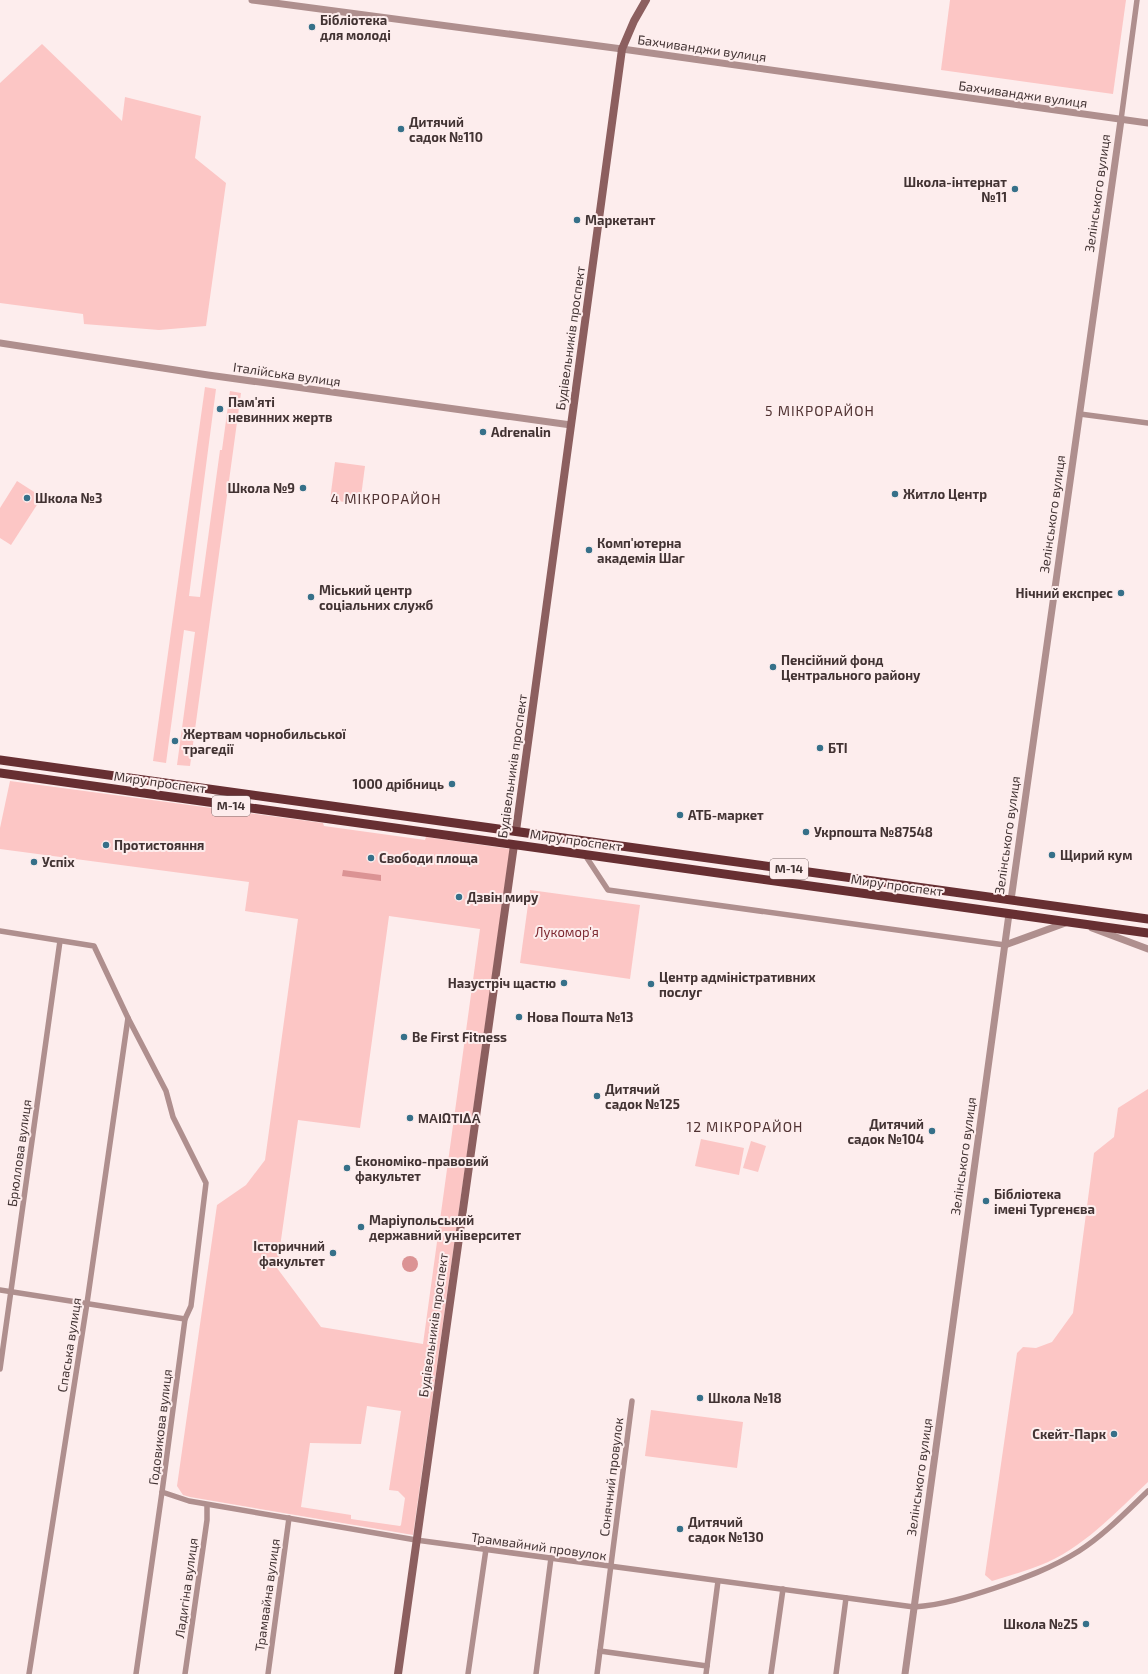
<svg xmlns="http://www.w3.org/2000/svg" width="1148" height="1674" viewBox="0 0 1148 1674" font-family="'Exo 2',sans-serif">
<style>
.green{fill:#fcc6c5;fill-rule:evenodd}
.water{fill:#db9394}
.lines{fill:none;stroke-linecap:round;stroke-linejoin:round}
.minor{stroke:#af8f8e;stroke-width:5.5}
.tertiary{stroke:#af8f8e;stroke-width:7}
.secondary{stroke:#8c5f5f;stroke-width:8}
.trunk{stroke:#672f32;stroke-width:9}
.poi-dot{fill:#367089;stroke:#fdeded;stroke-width:1.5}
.labels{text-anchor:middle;stroke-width:4;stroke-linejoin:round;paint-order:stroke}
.shield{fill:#fdeded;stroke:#7a6b6b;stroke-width:1}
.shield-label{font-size:12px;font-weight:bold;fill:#423333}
.poi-label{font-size:13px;font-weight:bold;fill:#423333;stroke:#fdeded;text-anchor:start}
.street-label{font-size:13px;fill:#423333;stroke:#fdeded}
.park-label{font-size:13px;fill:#7c272f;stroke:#fdeded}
.neighbourhood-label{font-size:14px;letter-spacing:1px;fill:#503232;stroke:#fdeded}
</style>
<rect width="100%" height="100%" fill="#fdeded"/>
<g class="green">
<path d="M950 0H1126L1113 94 941 70Z"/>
<path d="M42 44 122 121 125 97 201 116 195 158 226 183 206 326 159 330 84 324 83 314 0 303V83Z"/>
<path d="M205 387 216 389 189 596 200 597 220 450H222L230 391 241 393 190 766 177 765 195 632 184 630 166 763 153 761Z"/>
<path d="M335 462 365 466 360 504 330 500Z"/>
<path d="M17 481 42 497 11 545 0 538V508Z"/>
<path d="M10 781 323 823 324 826 425 840 426 837 510 849 413 1535 190 1497 183 1495 177 1486 217 1205 246 1185 265 1160 298 919 245 911 249 882 0 849V828ZM389 916 480 929 423 1344 321 1327 277 1268 298 1120 360 1128ZM367 1406 401 1411 389 1490 398 1491 405 1498 401 1525 400 1526 351 1519V1515L301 1507 310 1443 361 1444Z"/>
<path d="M530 890 640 905 630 979 520 963Z"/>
<path d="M1148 1089V1482C1117 1511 1087 1544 1048 1562 1030 1570 1011 1575 992 1581L985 1575 1017 1353 1023 1347 1036 1348 1052 1342 1073 1313 1094 1153 1114 1137 1118 1108Z"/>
<path d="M701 1139 744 1148 739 1175 695 1166Z"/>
<path d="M751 1141 766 1146 758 1172 743 1168Z"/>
<path d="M651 1410 743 1422 737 1468 645 1456Z"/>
</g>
<g class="water">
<path d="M343 870 381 875V881L342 876Z"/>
<circle cx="410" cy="1264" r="8"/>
</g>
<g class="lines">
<g class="minor">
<path d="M1121 120 1137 0"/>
<path d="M1080 414 1148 423"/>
<path d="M585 855 608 890 1005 945"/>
<path d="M0 931 94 946 128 1018 166 1091 173 1117 206 1183 191 1306 185 1319 162 1492 136 1674"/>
<path d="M0 1290 185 1319"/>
<path d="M0 1369 60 941"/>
<path d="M162 1492 189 1501 416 1540 914 1607C942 1605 968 1597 995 1588 1024 1578 1052 1568 1079 1551 1104 1535 1126 1512 1148 1491"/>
<path d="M600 1651 707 1666"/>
<path d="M29 1674 87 1303 128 1018"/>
<path d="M185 1674 207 1520V1505"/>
<path d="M268 1674 289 1518"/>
<path d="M468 1674 486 1549"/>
<path d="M536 1674 551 1558"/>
<path d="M597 1674 632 1401"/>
<path d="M706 1674 718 1581"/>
<path d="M771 1674 783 1589"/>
<path d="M836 1674 846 1598"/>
</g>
<g class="tertiary">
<path d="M252 0 622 49 1148 123"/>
<path d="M0 343 208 375 571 425"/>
<path d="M1011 900 1121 120"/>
<path d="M1092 928 1148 949"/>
<path d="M1005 945 1068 922"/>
<path d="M905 1674 1009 914"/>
</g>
<g class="secondary">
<path d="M516 831 622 49 634 21 646 0"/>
<path d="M398 1674 514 845"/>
</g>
<g class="trunk">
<path d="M0 760 1148 919"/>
<path d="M0 773 1148 933"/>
</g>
</g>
<g class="poi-dot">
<circle cx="312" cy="27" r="4"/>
<circle cx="401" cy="129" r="4"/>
<circle cx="1015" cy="189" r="4"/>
<circle cx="577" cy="220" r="4"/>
<circle cx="220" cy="409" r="4"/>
<circle cx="483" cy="432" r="4"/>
<circle cx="303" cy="488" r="4"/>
<circle cx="895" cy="494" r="4"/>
<circle cx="27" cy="498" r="4"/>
<circle cx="589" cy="550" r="4"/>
<circle cx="1121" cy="593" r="4"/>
<circle cx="311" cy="597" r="4"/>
<circle cx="773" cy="667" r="4"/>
<circle cx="175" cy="741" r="4"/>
<circle cx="820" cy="748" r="4"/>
<circle cx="452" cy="784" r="4"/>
<circle cx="680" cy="815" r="4"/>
<circle cx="806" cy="832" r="4"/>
<circle cx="106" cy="845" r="4"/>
<circle cx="1052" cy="855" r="4"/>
<circle cx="371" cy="858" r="4"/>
<circle cx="34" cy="862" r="4"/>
<circle cx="459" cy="897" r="4"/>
<circle cx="564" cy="983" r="4"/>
<circle cx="651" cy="984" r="4"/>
<circle cx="519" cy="1017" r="4"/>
<circle cx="404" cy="1037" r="4"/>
<circle cx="597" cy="1096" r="4"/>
<circle cx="410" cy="1118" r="4"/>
<circle cx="932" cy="1131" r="4"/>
<circle cx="347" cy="1168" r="4"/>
<circle cx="986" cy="1201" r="4"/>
<circle cx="361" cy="1227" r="4"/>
<circle cx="333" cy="1253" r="4"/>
<circle cx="700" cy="1398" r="4"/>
<circle cx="1114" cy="1434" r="4"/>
<circle cx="680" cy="1529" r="4"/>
<circle cx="1086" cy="1624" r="4"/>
</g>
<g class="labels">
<g class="shield">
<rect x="212" y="796" width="38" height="20" rx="3"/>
<rect x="770" y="859" width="38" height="20" rx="3"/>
</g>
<g class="shield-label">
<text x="231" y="810">М-14</text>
<text x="789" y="873">М-14</text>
</g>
<g class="poi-label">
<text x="320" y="25">Бібліотека<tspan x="320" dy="15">для молоді</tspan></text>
<text x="409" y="127">Дитячий<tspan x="409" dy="15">садок №110</tspan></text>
<text x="1007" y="187" text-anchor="end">Школа-інтернат<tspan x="1007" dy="15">№11</tspan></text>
<text x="585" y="225">Маркетант</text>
<text x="228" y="407">Пам'яті<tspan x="228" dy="15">невинних жертв</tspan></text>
<text x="491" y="437">Adrenalin</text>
<text x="295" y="493" text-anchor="end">Школа №9</text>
<text x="903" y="499">Житло Центр</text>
<text x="35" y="503">Школа №3</text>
<text x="597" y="548">Комп'ютерна<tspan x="597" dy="15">академія Шаг</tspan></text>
<text x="319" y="595">Міський центр<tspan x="319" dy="15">соціальних служб</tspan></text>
<text x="1113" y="598" text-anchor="end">Нічний експрес</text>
<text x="781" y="665">Пенсійний фонд<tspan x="781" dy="15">Центрального району</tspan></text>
<text x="183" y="739">Жертвам чорнобильської<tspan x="183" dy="15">трагедії</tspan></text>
<text x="828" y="753">БТІ</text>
<text x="444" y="789" text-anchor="end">1000 дрібниць</text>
<text x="688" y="820">АТБ-маркет</text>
<text x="814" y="837">Укрпошта №87548</text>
<text x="114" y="850">Протистояння</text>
<text x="1060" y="860">Щирий кум</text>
<text x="379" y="863">Свободи площа</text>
<text x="42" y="867">Успіх</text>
<text x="467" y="902">Дзвін миру</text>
<text x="659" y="982">Центр адміністративних<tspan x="659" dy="15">послуг</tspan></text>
<text x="556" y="988" text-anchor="end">Назустріч щастю</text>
<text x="527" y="1022">Нова Пошта №13</text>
<text x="412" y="1042">Be First Fitness</text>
<text x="605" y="1094">Дитячий<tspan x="605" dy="15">садок №125</tspan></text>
<text x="418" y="1123">ΜΑΙΩΤΙΔΑ</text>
<text x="924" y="1129" text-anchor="end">Дитячий<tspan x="924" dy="15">садок №104</tspan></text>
<text x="355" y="1166">Економіко-правовий<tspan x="355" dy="15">факультет</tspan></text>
<text x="994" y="1199">Бібліотека<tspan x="994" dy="15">імені Тургенєва</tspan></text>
<text x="369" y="1225">Маріупольський<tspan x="369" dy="15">державний університет</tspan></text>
<text x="325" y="1251" text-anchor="end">Історичний<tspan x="325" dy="15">факультет</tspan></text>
<text x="708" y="1403">Школа №18</text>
<text x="1106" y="1439" text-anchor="end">Скейт-Парк</text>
<text x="688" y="1527">Дитячий<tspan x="688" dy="15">садок №130</tspan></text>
<text x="1078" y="1629" text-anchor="end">Школа №25</text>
</g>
<g class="street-label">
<text transform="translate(702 48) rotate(8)" y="5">Бахчиванджи вулиця</text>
<text transform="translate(1023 94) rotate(8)" y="5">Бахчиванджи вулиця</text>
<text transform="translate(1097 193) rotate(-82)" y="5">Зелінського вулиця</text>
<text transform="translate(570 338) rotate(-82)" y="5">Будівельників проспект</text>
<text transform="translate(287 374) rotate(8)" y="5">Італійська вулиця</text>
<text transform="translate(1052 514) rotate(-82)" y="5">Зелінського вулиця</text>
<text transform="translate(512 766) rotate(-82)" y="5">Будівельників проспект</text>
<text transform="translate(160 782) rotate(8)" y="5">Миру проспект</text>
<text transform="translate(1007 835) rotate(-82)" y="5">Зелінського вулиця</text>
<text transform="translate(576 840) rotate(8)" y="5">Миру проспект</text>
<text transform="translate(897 885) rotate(8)" y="5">Миру проспект</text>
<text transform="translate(19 1153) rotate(-82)" y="5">Брюллова вулиця</text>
<text transform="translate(963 1156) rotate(-82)" y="5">Зелінського вулиця</text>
<text transform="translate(433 1325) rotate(-82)" y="5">Будівельників проспект</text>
<text transform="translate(69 1345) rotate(-81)" y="5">Спаська вулиця</text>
<text transform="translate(160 1427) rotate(-83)" y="5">Годовикова вулиця</text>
<text transform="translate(611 1477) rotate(-83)" y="5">Сонячний провулок</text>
<text transform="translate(919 1477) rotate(-82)" y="5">Зелінського вулиця</text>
<text transform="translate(539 1546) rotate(8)" y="5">Трамвайний провулок</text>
<text transform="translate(186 1588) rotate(-82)" y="5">Ладигіна вулиця</text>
<text transform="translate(267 1595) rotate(-82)" y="5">Трамвайна вулиця</text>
</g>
<g class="park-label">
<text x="567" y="937">Лукомор'я</text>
</g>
<g class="neighbourhood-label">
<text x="820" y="416">5 МІКРОРАЙОН</text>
<text x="386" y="504">4 МІКРОРАЙОН</text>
<text x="745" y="1132">12 МІКРОРАЙОН</text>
</g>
</g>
</svg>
